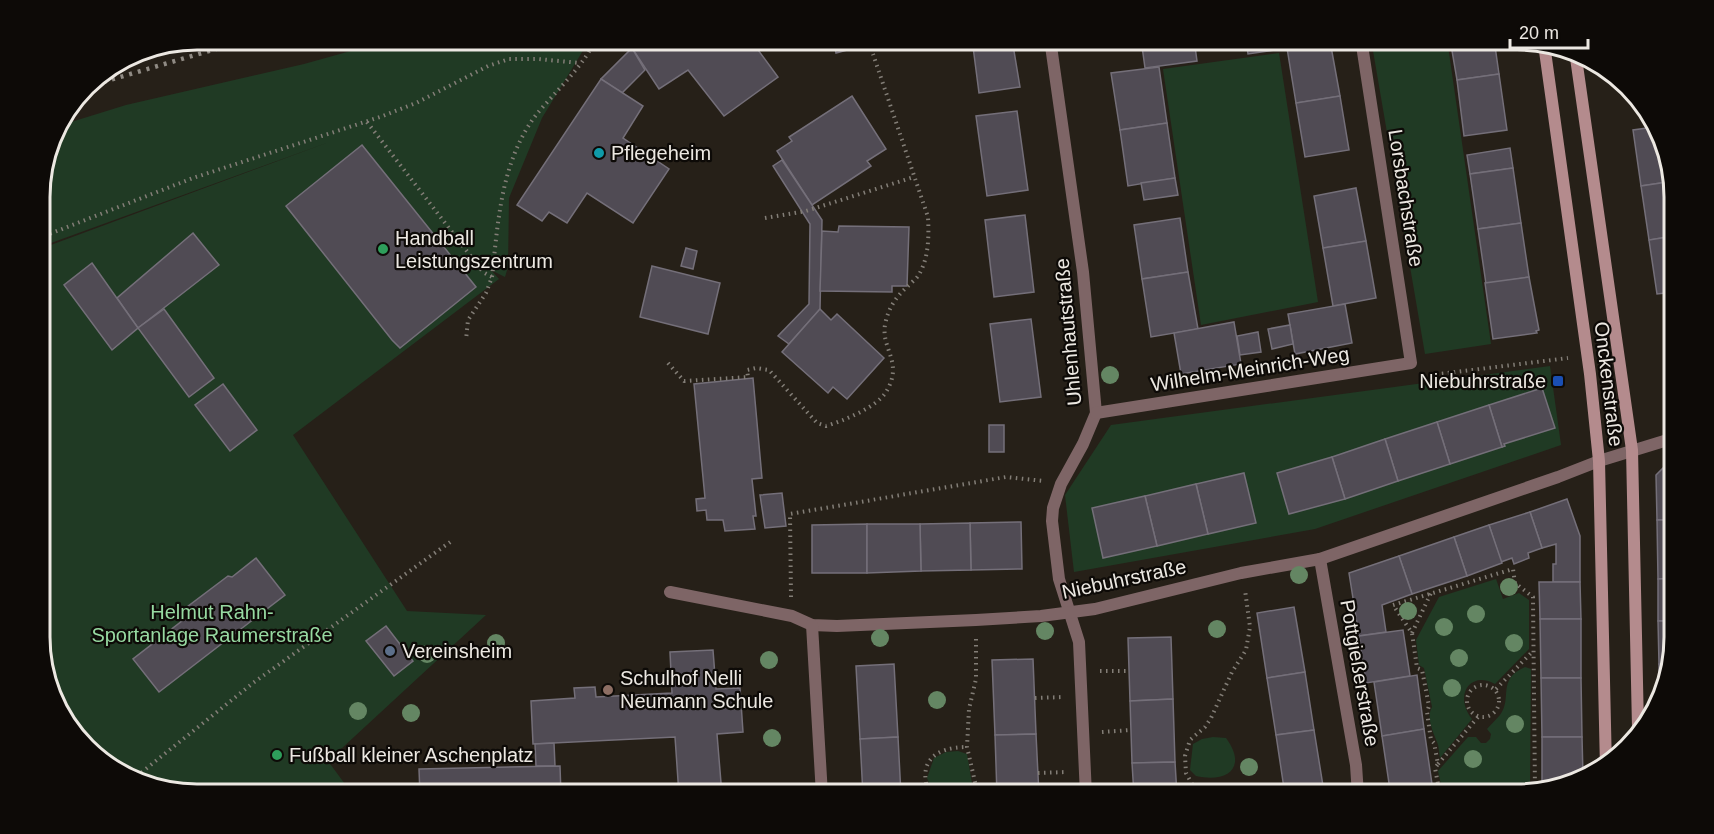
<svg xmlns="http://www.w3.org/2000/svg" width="1714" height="834" viewBox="0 0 1714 834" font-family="Helvetica,sans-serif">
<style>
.green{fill:#203a24}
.building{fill:#504b54;stroke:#746f79;stroke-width:1.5}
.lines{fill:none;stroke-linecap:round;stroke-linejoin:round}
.path{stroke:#837e77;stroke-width:4;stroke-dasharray:1.5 4.5;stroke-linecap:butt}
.street{stroke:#7e6566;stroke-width:12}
.secondary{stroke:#b48b8d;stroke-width:12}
.rail{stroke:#908b84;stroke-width:4.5;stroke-dasharray:3 6;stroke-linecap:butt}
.tree{fill:#648663}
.culture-dot{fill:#0f9aa8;stroke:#0d0a07;stroke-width:2}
.leisure-dot{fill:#2e9e5b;stroke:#0d0a07;stroke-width:2}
.transit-dot{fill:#1a4fb4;stroke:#0d0a07;stroke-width:2}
.service-dot{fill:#5c6f8a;stroke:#0d0a07;stroke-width:2}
.education-dot{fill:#8d6e63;stroke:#0d0a07;stroke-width:2}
.labels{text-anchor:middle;stroke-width:4.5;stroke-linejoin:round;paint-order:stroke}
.poi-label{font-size:20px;fill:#ece8e2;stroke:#0d0a07;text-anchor:start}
.street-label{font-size:20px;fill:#ece8e2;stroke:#0d0a07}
.park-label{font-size:20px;fill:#97d9a1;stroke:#0d0a07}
.rim{fill:none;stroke:#ece8e2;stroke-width:3}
</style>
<rect width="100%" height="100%" fill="#262018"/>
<g class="green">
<path d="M394 39H590L542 118 509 198 508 267 505 277 491 270 499 279 293 435 407 611 486 615 328 761 353 795H197L136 783 72 734 40 658V249L332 141 40 247 39 186 55 127 126 105 304 64Z"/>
<path d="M1371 39H1447L1491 344 1425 354Z"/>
<path d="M1279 53 1318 302 1201 325 1163 69Z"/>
<path d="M1674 300V343L1665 345 1663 301Z"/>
<path d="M1550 366 1561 445 1315 529 1074 572 1065 495 1111 425Z"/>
<path d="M1496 579 1503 599 1519 593 1529 600V649L1495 684C1471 670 1453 695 1472 719L1440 758C1439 753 1439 746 1437 742 1433 732 1426 717 1432 707L1424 668 1419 665 1416 640 1439 597Z"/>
<path d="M1525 667 1531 669 1530 794H1443L1438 771 1468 737H1476L1481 743H1486L1490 739 1491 734 1487 729C1491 724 1496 720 1500 715 1513 698 1496 680 1525 667Z"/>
<path d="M1213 737 1226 738C1248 768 1227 783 1196 776L1190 770 1193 744 1202 739Z"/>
<path d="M958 751 967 754 974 795H934L927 778 934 758 946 752Z"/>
</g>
<g class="building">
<path d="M647 39H750L778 77 724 116 688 70 659 89 632 48Z"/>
<path d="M833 39H888L836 53Z"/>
<path d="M972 39H1012L1020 87 979 93Z"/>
<path d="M1141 39H1194L1197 61 1145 68Z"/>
<path d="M1246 39H1300L1301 46 1248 54Z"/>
<path d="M1450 39H1494L1499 74 1457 80Z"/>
<path d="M1330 41 1340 96 1296 103 1287 48Z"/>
<path d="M632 48 645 70 622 93 601 79Z"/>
<path d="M1159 67 1167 123 1120 130 1111 73Z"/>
<path d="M1499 74 1507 130 1464 136 1457 80Z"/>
<path d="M601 79 643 106 623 138 669 169 633 223 587 193 567 223 549 212 542 221 517 205Z"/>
<path d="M852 96 886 149 867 161 871 166 812 205 777 151 792 141 789 137Z"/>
<path d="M1340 96 1349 150 1305 157 1296 103Z"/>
<path d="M1017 111 1028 190 987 196 976 116Z"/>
<path d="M1167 123 1175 178 1128 186 1120 130Z"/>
<path d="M1654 127 1674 176V181L1641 186 1633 130Z"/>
<path d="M362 145 476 287 400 348 392 340 286 206Z"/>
<path d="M1510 148 1513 168 1470 174 1467 155Z"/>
<path d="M782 160 822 220 820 309 789 344 778 336 809 304 810 224 773 166Z"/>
<path d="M1513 168 1521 223 1478 229 1470 174Z"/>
<path d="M1175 178 1178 195 1144 200 1141 183Z"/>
<path d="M1674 181V236L1649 240 1641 186Z"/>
<path d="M1356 188 1366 241 1323 248 1314 196Z"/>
<path d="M1025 215 1034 292 994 297 985 220Z"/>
<path d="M1180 218 1188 272 1142 279 1134 225Z"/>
<path d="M1521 223 1529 277 1486 284 1478 229Z"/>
<path d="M839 226 909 227 907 286H892V292L820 291 822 231 838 232Z"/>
<path d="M193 233 219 265 138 328 117 298Z"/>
<path d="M1674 236V292L1657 294 1649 240Z"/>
<path d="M1366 241 1376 298 1333 306 1323 248Z"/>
<path d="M686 248 697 251 693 269 681 266Z"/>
<path d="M92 263 138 328 112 350 64 285Z"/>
<path d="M652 266 720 283 708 334 640 317Z"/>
<path d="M1188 272 1198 329 1151 337 1142 279Z"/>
<path d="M1529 277 1539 330 1536 331 1537 333 1493 339 1485 283Z"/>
<path d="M1345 304 1352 343 1295 354 1288 314Z"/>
<path d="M164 309 214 378 189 397 138 328Z"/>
<path d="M820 309 831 320 837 314 884 358 847 399 833 387 828 393 782 352Z"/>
<path d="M1031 319 1041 397 1000 402 990 324Z"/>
<path d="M1234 322 1241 364 1181 374 1174 333Z"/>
<path d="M1290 325 1293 344 1272 349 1268 329Z"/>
<path d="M1258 332 1261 352 1240 355 1237 336Z"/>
<path d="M1674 345V386L1665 347Z"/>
<path d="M753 378 762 478 752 479 756 516H753L755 529 725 531 723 520H707L706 510 697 511 696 499 705 498 694 384Z"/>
<path d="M223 384 257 430 230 451 195 405Z"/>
<path d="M1542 388 1555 428 1504 444 1505 446 1502 447 1489 405Z"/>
<path d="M1489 405 1502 447 1450 464 1437 422Z"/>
<path d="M1437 422 1450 464 1398 481 1385 439Z"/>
<rect x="989" y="425" width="15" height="27"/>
<path d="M1385 439 1398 481 1345 499 1332 457Z"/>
<path d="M1332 457 1345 499 1289 514 1277 473Z"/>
<path d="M1675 465V520H1657L1656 475 1663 468Z"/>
<path d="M1244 473 1256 523 1208 534 1196 484Z"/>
<path d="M1196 484 1208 534 1157 546 1145 496Z"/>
<path d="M782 493 786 526 765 528 760 495Z"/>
<path d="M1145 496 1157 546 1103 558 1092 508Z"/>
<path d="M1567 499 1580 536V582H1553V564H1556V544L1542 548 1530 512Z"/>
<path d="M1530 512 1542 548 1528 553 1529 558 1514 564 1512 558 1501 562 1489 525Z"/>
<path d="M1657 520H1675V578L1658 579Z"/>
<path d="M1021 522 1022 569 971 570 970 523Z"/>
<path d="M970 523 971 570 921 571 920 524Z"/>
<path d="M867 524V573H812V525Z"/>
<path d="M867 524H920L921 571 867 573Z"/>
<path d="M1489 525 1502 563 1467 576 1454 537Z"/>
<path d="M1454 537 1467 576 1412 594 1399 556Z"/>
<path d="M1399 556 1412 594 1382 605 1386 632 1359 636 1349 573Z"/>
<path d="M256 558 285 595 159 692 133 659 187 617 183 610 228 576 232 577Z"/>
<path d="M1675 578V621H1658V579Z"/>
<path d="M1539 582H1580L1581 619H1540Z"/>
<path d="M1294 607 1305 672 1267 678 1257 613Z"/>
<path d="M1540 619H1581V678H1541Z"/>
<path d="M1658 621H1675V638L1670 664H1659Z"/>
<path d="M386 626 413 661 394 676 366 641Z"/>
<path d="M1403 630 1410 676 1366 683 1359 636Z"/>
<path d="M1171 637 1173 699 1130 701 1128 638Z"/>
<path d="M713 650 716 689 740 688 743 732 717 734 722 795H679L675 737 533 744 531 701 575 698 574 688 595 687 596 697 672 693 670 652Z"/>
<path d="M1033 659 1036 734 995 735 992 660Z"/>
<path d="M894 664 898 737 860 739 856 666Z"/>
<path d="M1659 664H1670L1663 698 1659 703Z"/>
<path d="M1305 672 1314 730 1276 735 1267 678Z"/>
<path d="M1417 675 1424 729 1382 736 1374 682Z"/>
<path d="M1541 678H1581L1582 737H1542Z"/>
<path d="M1173 699 1175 762 1132 763 1130 701Z"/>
<path d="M1424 729 1432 784 1390 790 1382 736Z"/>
<path d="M1314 730 1324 792 1285 795 1276 735Z"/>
<path d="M1036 734 1039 795H997L995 735Z"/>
<path d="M898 737 901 795H863L860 739Z"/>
<path d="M1542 737H1582L1583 776 1542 790Z"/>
<path d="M554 743 555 766H536L535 744Z"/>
<path d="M1175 762 1177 795H1134L1132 763Z"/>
<path d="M560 766 561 795H420L419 769Z"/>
<path d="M1432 784 1434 795H1391L1390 790Z"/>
</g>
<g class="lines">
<g class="path">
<path d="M367 122 483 272 492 277 486 293 468 320 466 340"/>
<path d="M765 218 806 211 914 177"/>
<path d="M39 238 193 178 380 117 416 103 488 66 509 59H538L580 63"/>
<path d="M492 277C498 222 501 161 536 115 553 94 587 63 595 39"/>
<path d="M668 363 684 381 748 377 747 370 756 368 769 370 817 423 826 426C843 421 877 407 886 392 904 363 881 349 885 325 888 308 896 297 908 286 911 283 916 279 918 276 929 259 929 236 928 217L873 54"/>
<path d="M1424 376 1568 358"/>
<path d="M791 597 790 514 1006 477 1044 481"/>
<path d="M1412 633 1431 593"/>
<path d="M976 639V679L969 709 967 747 978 795"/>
<path d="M1100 671H1129"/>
<circle cx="1483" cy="701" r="16"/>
<path d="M1496 689 1533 651"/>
<path d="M1035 698 1064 697"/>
<path d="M1102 732 1131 730"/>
<path d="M1438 764 1478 717"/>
<path d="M1038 773 1067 772"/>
<path d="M132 780 253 683 453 540"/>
<path d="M1194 786 1220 791 1259 785 1260 795"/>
<path d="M1104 793 1134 792"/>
<path d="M930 795C916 762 935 747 967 747"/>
<path d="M1198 795 1186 773 1185 756 1190 740 1205 727 1211 718 1232 672 1246 650 1250 627 1245 590"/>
<path d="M1440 795 1435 768 1438 764 1434 743 1431 740 1427 712 1429 706 1422 670 1417 668 1412 633 1393 605 1513 569 1515 583 1533 597 1535 792"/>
</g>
<g class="street">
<path d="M1050 39 1083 272 1096 413 1083 444 1061 484 1053 508 1052 521 1059 579 1079 642 1086 795"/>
<path d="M1096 413 1411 363 1361 39"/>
<path d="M1320 559 1356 765 1358 795"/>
<path d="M670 592 792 616 812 625 837 626 976 620 1041 616 1095 609 1241 573 1320 559 1558 477 1599 461 1674 438"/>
<path d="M812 625 822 795"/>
</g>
<g class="secondary">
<path d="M1544 44 1590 374 1599 461 1606 768"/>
<path d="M1575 51 1632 450 1638 728"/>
</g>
<path class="rail" d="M86 87 250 39"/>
</g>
<g class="tree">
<circle cx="1110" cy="375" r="9"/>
<circle cx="1299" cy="575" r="9"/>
<circle cx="1509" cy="587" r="9"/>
<circle cx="1408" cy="611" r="9"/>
<circle cx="1476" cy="614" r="9"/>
<circle cx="1444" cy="627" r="9"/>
<circle cx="1217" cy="629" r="9"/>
<circle cx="1045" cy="631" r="9"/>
<circle cx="880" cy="638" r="9"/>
<circle cx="496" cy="643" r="9"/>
<circle cx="1514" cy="643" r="9"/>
<circle cx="427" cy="654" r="9"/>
<circle cx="1459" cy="658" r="9"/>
<circle cx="769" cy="660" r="9"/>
<circle cx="1452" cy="688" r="9"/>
<circle cx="937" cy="700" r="9"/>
<circle cx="358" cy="711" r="9"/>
<circle cx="411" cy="713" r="9"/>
<circle cx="1515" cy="724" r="9"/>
<circle cx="772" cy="738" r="9"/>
<circle cx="1473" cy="759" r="9"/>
<circle cx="1249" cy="767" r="9"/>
</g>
<circle class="culture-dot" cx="599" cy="153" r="6"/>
<g class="leisure-dot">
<circle cx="383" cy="249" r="6"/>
<circle cx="277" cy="755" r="6"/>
</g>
<rect class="transit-dot" x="1552" y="375" width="12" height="12" rx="3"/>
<circle class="service-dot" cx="390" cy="651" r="6"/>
<circle class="education-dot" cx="608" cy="690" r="6"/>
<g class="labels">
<g class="poi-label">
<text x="611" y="160">Pflegeheim</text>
<text x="395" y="245">Handball<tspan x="395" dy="23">Leistungszentrum</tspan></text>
<text x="1546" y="388" text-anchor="end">Niebuhrstraße</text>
<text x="402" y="658">Vereinsheim</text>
<text x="620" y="685">Schulhof Nelli<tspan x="620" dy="23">Neumann Schule</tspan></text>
<text x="289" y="762">Fußball kleiner Aschenplatz</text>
</g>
<g class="street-label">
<text transform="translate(1406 198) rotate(81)" y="7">Lorsbachstraße</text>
<text transform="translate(1068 332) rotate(-95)" y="7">Uhlenhautstraße</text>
<text transform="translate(1250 369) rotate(-9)" y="7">Wilhelm-Meinrich-Weg</text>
<text transform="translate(1609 384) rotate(83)" y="7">Onckenstraße</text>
<text transform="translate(1124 579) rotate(-12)" y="7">Niebuhrstraße</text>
<text transform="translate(1360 673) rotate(80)" y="7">Pottgießerstraße</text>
</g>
<g class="park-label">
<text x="212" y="619">Helmut Rahn-<tspan x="212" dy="23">Sportanlage Raumerstraße</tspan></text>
</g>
</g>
<path d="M0 0H1714V834H0ZM197 50H1517A147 147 0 0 1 1664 197V637A147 147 0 0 1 1517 784H197A147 147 0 0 1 50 637V197A147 147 0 0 1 197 50Z" fill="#0d0a07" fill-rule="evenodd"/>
<path class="rim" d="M197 50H1517A147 147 0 0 1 1664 197V637A147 147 0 0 1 1517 784H197A147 147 0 0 1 50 637V197A147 147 0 0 1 197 50Z"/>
<path d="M1510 39v9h78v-9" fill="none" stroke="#ece8e2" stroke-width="3"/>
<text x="1519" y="39" font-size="18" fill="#ece8e2" stroke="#0d0a07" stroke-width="4.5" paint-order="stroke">20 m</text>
</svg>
